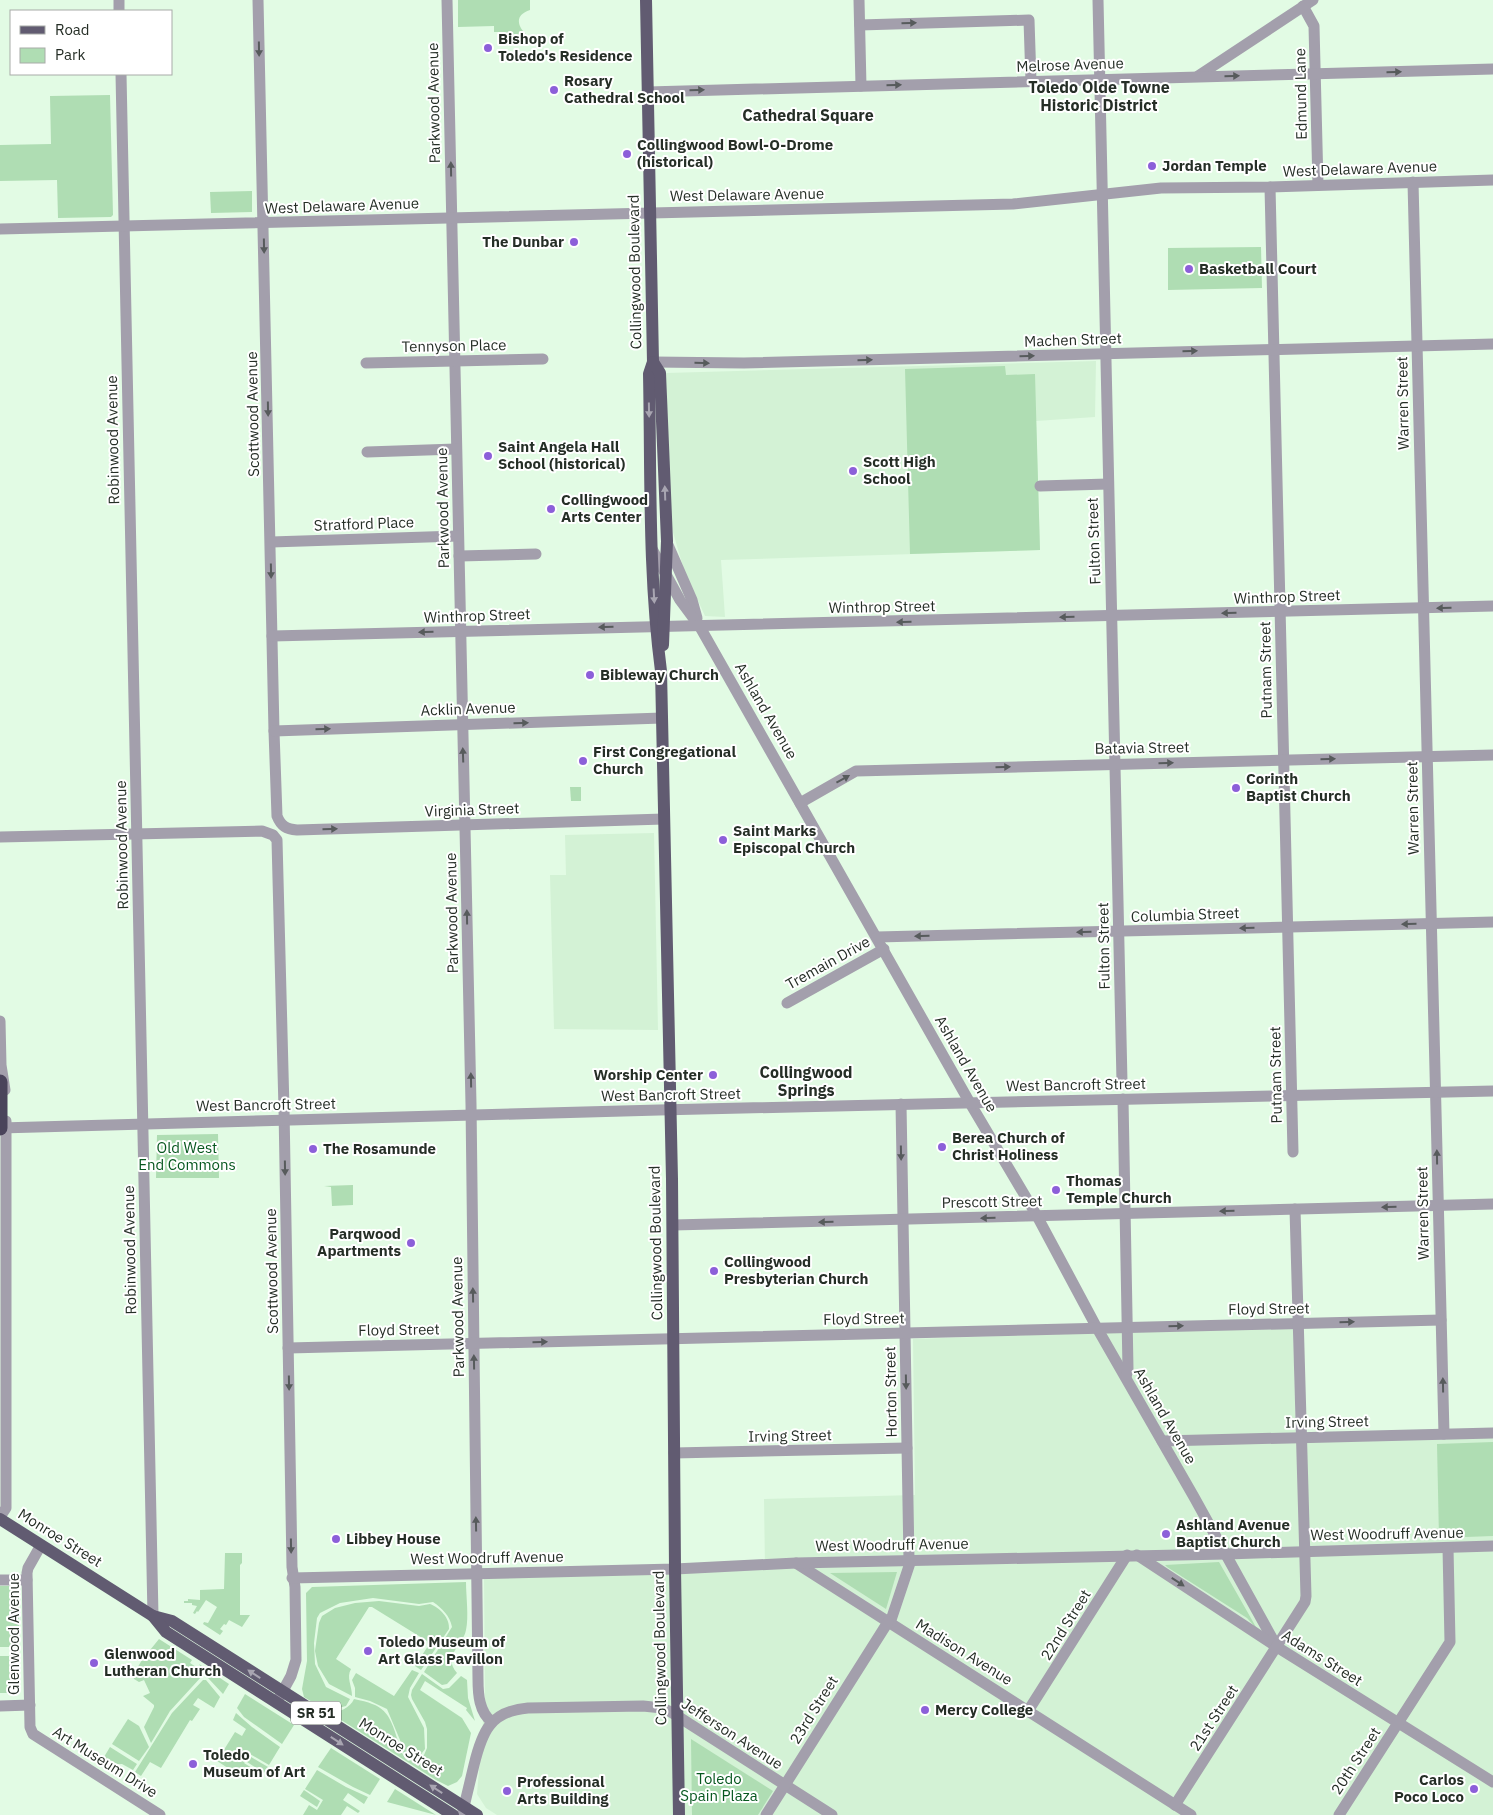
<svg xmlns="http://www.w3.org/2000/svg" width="1493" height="1815" viewBox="0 0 1493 1815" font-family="'IBM Plex Sans',sans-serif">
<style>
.built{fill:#d3f2d5}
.green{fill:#afddb3}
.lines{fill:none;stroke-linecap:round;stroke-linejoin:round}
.minor{stroke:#a39fac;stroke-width:11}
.major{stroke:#615b71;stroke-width:12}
.highway{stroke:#4a445b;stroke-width:15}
.oneway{fill:#575b5c}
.oneway2{fill:#a8a5b1}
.poi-dot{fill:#8c5fd9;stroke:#fff;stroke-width:2}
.labels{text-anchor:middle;stroke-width:4;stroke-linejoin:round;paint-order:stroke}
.shield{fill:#fff;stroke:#666d67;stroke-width:1}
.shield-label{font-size:14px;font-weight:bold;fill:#252e26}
.poi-label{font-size:15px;font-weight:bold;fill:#252e26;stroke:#fff;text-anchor:start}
.street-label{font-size:15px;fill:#252e26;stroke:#fff}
.park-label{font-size:15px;fill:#06571e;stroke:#fff}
.neighbourhood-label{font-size:16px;font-weight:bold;fill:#252e26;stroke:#fff}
</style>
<rect width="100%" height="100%" fill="#e2fbe4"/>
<g class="built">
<path d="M1096 361 1095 417 1036 421 1040 550 721 560 725 617 705 616 684 570 670 522 666 373Z"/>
<path d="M654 833 658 1030 554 1029 550 875H566L565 835Z"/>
<path d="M1293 1326 1296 1441 1493 1436V1815H497L486 1808 477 1794 485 1697 484 1577 765 1569 764 1499 915 1495 913 1339Z"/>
</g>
<g class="green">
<path d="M458 0H530V10C514 15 517 27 528 36L499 37V32H494V26L458 27Z"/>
<path d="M110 95 113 215 111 217 58 218 57 180 0 181V145L51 144 50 96Z"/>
<path d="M252 191V212L211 213 210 192Z"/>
<path d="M1261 247 1262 288 1168 290V248Z"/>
<path d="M1005 366 1006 375 1035 374 1040 550 910 554 905 369Z"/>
<path d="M570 787H581V801H571Z"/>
<path d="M218 1134 219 1178H156L157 1135Z"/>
<path d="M353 1185V1205L332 1206 331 1187 324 1186Z"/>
<path d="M1493 1442V1536L1439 1538 1437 1444Z"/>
<path d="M225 1553H242V1563L240 1565V1615H250L242 1627 229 1620 226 1625 224 1624 220 1629 223 1631 220 1635 203 1624 204 1622 208 1623 217 1607 206 1600 198 1612 197 1611 195 1614 193 1613 197 1606 192 1605V1603H184V1601H188V1599L200 1600V1590L224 1589Z"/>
<path d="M1219 1562 1252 1620 1257 1629 1247 1618 1167 1567 1165 1565Z"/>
<path d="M897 1572 886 1609 830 1573Z"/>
<path d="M466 1582C466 1596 469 1617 466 1630 463 1646 442 1655 457 1673L447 1684 442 1685 424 1672 452 1627C450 1616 442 1608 433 1602L419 1604 373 1598 340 1603 320 1613 317 1618 314 1643 315 1664 326 1687 350 1699 346 1706 327 1711 304 1697 302 1689 307 1661 306 1593 312 1587Z"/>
<path d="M0 1586H16L19 1591V1647H0Z"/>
<path d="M379 1601 419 1606 430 1604C440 1608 450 1618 449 1629L421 1670 415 1666 428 1646 427 1641 372 1607H369L336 1659 351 1669C346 1678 352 1685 352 1696L329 1684 318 1666 315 1651 319 1623 322 1616 335 1608 355 1603Z"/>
<path d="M159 1639 192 1660 190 1663 196 1667 202 1676 170 1711 151 1743 144 1727 154 1707V1705L143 1696 150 1693 144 1680 139 1682 134 1679 133 1675 142 1660Z"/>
<path d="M0 1656H9L11 1693H0Z"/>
<path d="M199 1664 229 1684 223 1694 208 1678Z"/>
<path d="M412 1670 419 1673 410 1688 408 1697 424 1728 425 1749 419 1757 410 1759 404 1754 400 1740 387 1709 370 1701 355 1697V1688L352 1680 356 1673 394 1696Z"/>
<path d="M422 1674 443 1689 449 1688 461 1676 467 1680 468 1698 475 1721 466 1710 467 1708 425 1681 420 1690 462 1718 471 1733 462 1776 457 1782 448 1786 436 1780 330 1713C340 1712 350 1708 354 1699 384 1705 389 1711 398 1741 401 1750 401 1754 408 1761L419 1759 424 1755 427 1748V1729L425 1722 412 1699 411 1695 412 1690Z"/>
<path d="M203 1680H206L220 1697 214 1708 198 1698 193 1705 200 1709 192 1721 190 1720 161 1768 150 1762 141 1776 135 1772 172 1713Z"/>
<path d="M245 1694 294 1725 282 1744 244 1717 237 1708Z"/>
<path d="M236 1713 252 1727 280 1747 269 1765 250 1754 244 1763 263 1775 261 1777 250 1771 245 1779 217 1761 235 1732 242 1736 246 1729 233 1720Z"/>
<path d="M128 1719 139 1726 149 1747 139 1761 112 1744Z"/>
<path d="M691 1739 773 1791 758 1815H692Z"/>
<path d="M110 1747 137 1764 133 1770 122 1764 102 1765 106 1759 104 1757Z"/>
<path d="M331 1748 380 1779 370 1795 353 1787 318 1767Z"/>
<path d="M251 1757 268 1767 264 1773 247 1762Z"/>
<path d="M317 1770 346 1787 368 1797 364 1804 348 1793 343 1800 360 1811 358 1813 347 1806 341 1815H303L309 1805 317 1810 323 1800 305 1789Z"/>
<path d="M395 1789 436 1815 387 1802Z"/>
<path d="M304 1790 320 1801 317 1807 300 1796Z"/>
</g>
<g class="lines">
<g class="minor">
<path d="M119 0V11"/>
<path d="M258 0 274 731 277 816C281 826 286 829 297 830L664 819"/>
<path d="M447 0 471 1104 478 1679C478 1694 479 1712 492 1722"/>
<path d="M859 0 861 86"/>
<path d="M1098 0 1122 1082"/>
<path d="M1303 6 1314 26 1318 185"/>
<path d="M860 25 1029 20 1031 81"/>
<path d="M121 74 153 1616"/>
<path d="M1198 76 1313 0"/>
<path d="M648 92 1493 69"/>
<path d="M1413 182 1444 1434"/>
<path d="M1270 187 1293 1152"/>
<path d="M0 229 1013 204 1161 188 1270 187 1493 180"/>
<path d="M653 362 744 363 1493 344"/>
<path d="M366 363 543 359"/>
<path d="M367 452 456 449"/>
<path d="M1040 486 1108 484"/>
<path d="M271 542 458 536"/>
<path d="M668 545 692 600 697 618"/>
<path d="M652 549 680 600 700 627 970 1103 1037 1216 1097 1328 1194 1497 1277 1647"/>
<path d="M459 556 536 554"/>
<path d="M272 636 1493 606"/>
<path d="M274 731 662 718"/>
<path d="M800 803 856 771 1493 755"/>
<path d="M0 837 262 831 273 835 277 840 284 1109 292 1567 295 1587 296 1660 291 1676 279 1698"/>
<path d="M877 937 1493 922"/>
<path d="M787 1003 884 949"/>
<path d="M0 1021 1 1065 5 1090"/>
<path d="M1123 1099 1128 1369 1126 1377"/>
<path d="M901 1104 909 1560"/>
<path d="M0 1128 659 1110 1493 1091"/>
<path d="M673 1225 1493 1204"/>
<path d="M288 1348 1441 1320"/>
<path d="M1162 1441 1493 1433"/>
<path d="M674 1453 907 1448"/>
<path d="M0 1517 6 1508V1121"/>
<path d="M41 1545 28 1568 27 1573 30 1727 33 1734 160 1815"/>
<path d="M1137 1555 1277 1647 1493 1782"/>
<path d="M796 1563 1191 1815"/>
<path d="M292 1578 675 1569 796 1563 1226 1554 1493 1546"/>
<path d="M0 1580H27"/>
<path d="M890 1623 911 1560"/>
<path d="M0 1706 30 1705"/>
<path d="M1028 1711 1127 1555"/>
<path d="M1175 1805 1305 1602 1306 1596 1295 1209"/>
<path d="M462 1815C466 1798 470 1782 474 1765 482 1732 490 1711 528 1708L643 1706 662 1708 671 1712 832 1815"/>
<path d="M766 1815 888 1622"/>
<path d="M1339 1815 1450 1642 1448 1548"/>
</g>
<g class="major">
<path d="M646 0 653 362 649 374C651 473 648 572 661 671L672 1179 675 1569 679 1815"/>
<path d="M653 362 660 373 667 541 663 645"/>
<path d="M0 1519 153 1616 172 1621 477 1815"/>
<path d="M153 1616 166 1632 453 1815"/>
</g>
<path class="highway" d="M0 1082V1128"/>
</g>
<defs><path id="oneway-solid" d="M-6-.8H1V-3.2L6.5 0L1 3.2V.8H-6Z" transform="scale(1.25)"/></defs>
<g class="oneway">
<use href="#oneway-solid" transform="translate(909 23) rotate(-2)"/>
<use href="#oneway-solid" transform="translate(259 49) rotate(89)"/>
<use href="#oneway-solid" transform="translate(1394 72) rotate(-1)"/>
<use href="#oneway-solid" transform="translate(1232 76) rotate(-1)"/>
<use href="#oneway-solid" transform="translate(894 85) rotate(-2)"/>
<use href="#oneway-solid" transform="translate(697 90) rotate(-2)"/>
<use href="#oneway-solid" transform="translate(451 169) rotate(-91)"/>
<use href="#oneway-solid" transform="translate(264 246) rotate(89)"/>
<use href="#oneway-solid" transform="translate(1190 351) rotate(-2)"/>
<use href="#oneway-solid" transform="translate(1027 356) rotate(-2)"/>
<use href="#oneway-solid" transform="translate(865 360) rotate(-2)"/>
<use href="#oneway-solid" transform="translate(702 363) rotate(1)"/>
<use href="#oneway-solid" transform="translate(268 409) rotate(89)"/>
<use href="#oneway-solid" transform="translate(271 571) rotate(89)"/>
<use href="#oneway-solid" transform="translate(1444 608) rotate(179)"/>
<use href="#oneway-solid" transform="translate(1229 613) rotate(178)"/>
<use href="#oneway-solid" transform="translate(1067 617) rotate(179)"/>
<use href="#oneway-solid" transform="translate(904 622) rotate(179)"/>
<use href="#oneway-solid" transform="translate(606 627) rotate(178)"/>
<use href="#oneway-solid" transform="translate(426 632) rotate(178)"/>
<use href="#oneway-solid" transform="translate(521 723) rotate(-2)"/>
<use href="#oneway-solid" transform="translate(323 729) rotate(-2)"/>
<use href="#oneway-solid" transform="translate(463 755) rotate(-92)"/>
<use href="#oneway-solid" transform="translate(1328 759) rotate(-1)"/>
<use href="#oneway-solid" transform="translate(1166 763) rotate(-1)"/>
<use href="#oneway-solid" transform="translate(1003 767) rotate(-1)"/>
<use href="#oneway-solid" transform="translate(843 779) rotate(-29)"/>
<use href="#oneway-solid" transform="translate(330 829) rotate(-2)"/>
<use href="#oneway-solid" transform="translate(467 917) rotate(-91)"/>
<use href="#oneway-solid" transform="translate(1409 924) rotate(179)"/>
<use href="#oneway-solid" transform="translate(1247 928) rotate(178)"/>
<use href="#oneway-solid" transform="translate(1084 932) rotate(179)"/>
<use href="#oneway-solid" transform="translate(922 936) rotate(179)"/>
<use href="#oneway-solid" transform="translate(471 1080) rotate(-91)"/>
<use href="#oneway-solid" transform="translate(901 1153) rotate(89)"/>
<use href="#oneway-solid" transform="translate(1437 1157) rotate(-91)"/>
<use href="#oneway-solid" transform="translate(285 1168) rotate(89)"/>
<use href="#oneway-solid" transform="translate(1389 1207) rotate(179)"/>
<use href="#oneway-solid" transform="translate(1227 1211) rotate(179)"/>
<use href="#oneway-solid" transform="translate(988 1218) rotate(179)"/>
<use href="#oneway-solid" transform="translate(826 1222) rotate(179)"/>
<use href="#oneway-solid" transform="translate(473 1295) rotate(-91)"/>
<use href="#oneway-solid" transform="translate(1347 1322) rotate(-1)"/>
<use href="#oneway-solid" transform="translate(1176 1326) rotate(-1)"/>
<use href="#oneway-solid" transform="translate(540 1342) rotate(-1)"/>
<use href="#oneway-solid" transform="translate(474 1362) rotate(-91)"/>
<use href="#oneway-solid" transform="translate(906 1382) rotate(89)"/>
<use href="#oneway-solid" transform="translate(289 1383) rotate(89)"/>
<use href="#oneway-solid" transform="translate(1443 1385) rotate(-91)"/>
<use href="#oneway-solid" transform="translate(476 1524) rotate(-91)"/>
<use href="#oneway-solid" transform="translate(291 1546) rotate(89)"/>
<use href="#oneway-solid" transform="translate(1178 1582) rotate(33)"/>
</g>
<g class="oneway2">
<use href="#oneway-solid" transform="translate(649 410) rotate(89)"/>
<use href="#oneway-solid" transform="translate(665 493) rotate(-92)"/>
<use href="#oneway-solid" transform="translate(654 596) rotate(87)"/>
<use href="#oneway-solid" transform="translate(254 1674) rotate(-147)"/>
<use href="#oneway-solid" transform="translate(337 1741) rotate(33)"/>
<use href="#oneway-solid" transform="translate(436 1789) rotate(-147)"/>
</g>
<g class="poi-dot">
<circle cx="488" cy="48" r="5"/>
<circle cx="554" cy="90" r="5"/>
<circle cx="627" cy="154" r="5"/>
<circle cx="1152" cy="166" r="5"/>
<circle cx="574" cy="242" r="5"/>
<circle cx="1189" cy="269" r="5"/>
<circle cx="488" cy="456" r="5"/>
<circle cx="853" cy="471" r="5"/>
<circle cx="551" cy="509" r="5"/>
<circle cx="590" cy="675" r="5"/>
<circle cx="583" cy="761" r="5"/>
<circle cx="1236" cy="788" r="5"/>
<circle cx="723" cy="840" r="5"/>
<circle cx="713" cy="1075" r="5"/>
<circle cx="942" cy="1147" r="5"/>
<circle cx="313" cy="1149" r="5"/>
<circle cx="1056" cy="1190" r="5"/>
<circle cx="411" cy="1243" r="5"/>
<circle cx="714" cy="1271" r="5"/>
<circle cx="1166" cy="1534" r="5"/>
<circle cx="336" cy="1539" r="5"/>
<circle cx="368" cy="1651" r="5"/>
<circle cx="94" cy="1663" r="5"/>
<circle cx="925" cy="1710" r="5"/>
<circle cx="193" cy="1764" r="5"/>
<circle cx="1474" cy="1789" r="5"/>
<circle cx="507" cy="1791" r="5"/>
</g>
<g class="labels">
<rect class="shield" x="291" y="1701.5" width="50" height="23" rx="4"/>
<g class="shield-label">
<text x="316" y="1718">SR 51</text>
</g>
<g class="poi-label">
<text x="498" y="44">Bishop of<tspan x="498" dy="17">Toledo's Residence</tspan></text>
<text x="564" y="86">Rosary<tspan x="564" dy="17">Cathedral School</tspan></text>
<text x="637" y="150">Collingwood Bowl-O-Drome<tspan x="637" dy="17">(historical)</tspan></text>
<text x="1162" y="171">Jordan Temple</text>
<text x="564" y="247" text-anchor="end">The Dunbar</text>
<text x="1199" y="274">Basketball Court</text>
<text x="498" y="452">Saint Angela Hall<tspan x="498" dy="17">School (historical)</tspan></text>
<text x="863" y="467">Scott High<tspan x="863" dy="17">School</tspan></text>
<text x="561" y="505">Collingwood<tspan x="561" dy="17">Arts Center</tspan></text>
<text x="600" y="680">Bibleway Church</text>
<text x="593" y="757">First Congregational<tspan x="593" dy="17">Church</tspan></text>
<text x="1246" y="784">Corinth<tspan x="1246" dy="17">Baptist Church</tspan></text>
<text x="733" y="836">Saint Marks<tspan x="733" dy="17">Episcopal Church</tspan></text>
<text x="703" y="1080" text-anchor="end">Worship Center</text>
<text x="952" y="1143">Berea Church of<tspan x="952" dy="17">Christ Holiness</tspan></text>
<text x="323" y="1154">The Rosamunde</text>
<text x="1066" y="1186">Thomas<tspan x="1066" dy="17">Temple Church</tspan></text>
<text x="401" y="1239" text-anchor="end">Parqwood<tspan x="401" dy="17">Apartments</tspan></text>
<text x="724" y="1267">Collingwood<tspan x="724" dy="17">Presbyterian Church</tspan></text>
<text x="1176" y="1530">Ashland Avenue<tspan x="1176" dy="17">Baptist Church</tspan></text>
<text x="346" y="1544">Libbey House</text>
<text x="378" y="1647">Toledo Museum of<tspan x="378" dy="17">Art Glass Pavillon</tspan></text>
<text x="104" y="1659">Glenwood<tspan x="104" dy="17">Lutheran Church</tspan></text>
<text x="935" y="1715">Mercy College</text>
<text x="203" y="1760">Toledo<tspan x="203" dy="17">Museum of Art</tspan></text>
<text x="1464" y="1785" text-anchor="end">Carlos<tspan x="1464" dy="17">Poco Loco</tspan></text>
<text x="517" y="1787">Professional<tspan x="517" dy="17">Arts Building</tspan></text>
</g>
<g class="street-label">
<text transform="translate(1070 65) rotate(-2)" y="5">Melrose Avenue</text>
<text transform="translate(1301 94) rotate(-91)" y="5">Edmund Lane</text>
<text transform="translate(434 103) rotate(-91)" y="5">Parkwood Avenue</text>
<text transform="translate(1360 169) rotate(-2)" y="5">West Delaware Avenue</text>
<text transform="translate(747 195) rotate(-1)" y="5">West Delaware Avenue</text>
<text transform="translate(342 206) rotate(-2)" y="5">West Delaware Avenue</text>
<text transform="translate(635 272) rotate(-91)" y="5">Collingwood Boulevard</text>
<text transform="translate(1073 340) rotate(-2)" y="5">Machen Street</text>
<text transform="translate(454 346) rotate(-1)" y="5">Tennyson Place</text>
<text transform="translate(1403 403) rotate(-91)" y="5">Warren Street</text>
<text transform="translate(253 414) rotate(-91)" y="5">Scottwood Avenue</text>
<text transform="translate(113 440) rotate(-91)" y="5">Robinwood Avenue</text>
<text transform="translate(443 508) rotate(-91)" y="5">Parkwood Avenue</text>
<text transform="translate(364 524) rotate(-2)" y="5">Stratford Place</text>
<text transform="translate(1094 541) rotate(-92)" y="5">Fulton Street</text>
<text transform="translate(1287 597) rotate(-2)" y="5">Winthrop Street</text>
<text transform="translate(882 607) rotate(-1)" y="5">Winthrop Street</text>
<text transform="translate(477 616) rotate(-2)" y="5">Winthrop Street</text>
<text transform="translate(1266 670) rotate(-91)" y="5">Putnam Street</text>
<text transform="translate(468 709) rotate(-2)" y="5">Acklin Avenue</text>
<text transform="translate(766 711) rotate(60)" y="5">Ashland Avenue</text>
<text transform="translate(1142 748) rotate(-1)" y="5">Batavia Street</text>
<text transform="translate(1413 808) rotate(-91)" y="5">Warren Street</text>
<text transform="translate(472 810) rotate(-2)" y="5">Virginia Street</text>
<text transform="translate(122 845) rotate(-91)" y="5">Robinwood Avenue</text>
<text transform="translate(452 913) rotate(-91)" y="5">Parkwood Avenue</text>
<text transform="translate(1185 915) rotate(-2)" y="5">Columbia Street</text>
<text transform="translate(1104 946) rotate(-91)" y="5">Fulton Street</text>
<text transform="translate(828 963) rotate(-29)" y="5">Tremain Drive</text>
<text transform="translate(966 1064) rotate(60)" y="5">Ashland Avenue</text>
<text transform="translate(1276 1075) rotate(-91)" y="5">Putnam Street</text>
<text transform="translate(1076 1085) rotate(-1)" y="5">West Bancroft Street</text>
<text transform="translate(671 1095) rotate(-1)" y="5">West Bancroft Street</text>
<text transform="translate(266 1105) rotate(-1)" y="5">West Bancroft Street</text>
<text transform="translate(992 1202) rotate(-1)" y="5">Prescott Street</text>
<text transform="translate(1423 1213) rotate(-91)" y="5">Warren Street</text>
<text transform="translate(656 1243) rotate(-91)" y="5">Collingwood Boulevard</text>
<text transform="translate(130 1250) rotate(-91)" y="5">Robinwood Avenue</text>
<text transform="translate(272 1271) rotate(-91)" y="5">Scottwood Avenue</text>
<text transform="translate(1269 1309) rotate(-1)" y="5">Floyd Street</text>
<text transform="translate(458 1317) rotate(-91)" y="5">Parkwood Avenue</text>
<text transform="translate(864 1319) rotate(-1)" y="5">Floyd Street</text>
<text transform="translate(399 1330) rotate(-1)" y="5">Floyd Street</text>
<text transform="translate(891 1392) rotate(-91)" y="5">Horton Street</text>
<text transform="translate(1165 1416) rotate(60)" y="5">Ashland Avenue</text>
<text transform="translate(1327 1422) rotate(-1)" y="5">Irving Street</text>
<text transform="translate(790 1436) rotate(-1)" y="5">Irving Street</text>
<text transform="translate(1387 1534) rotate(-1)" y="5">West Woodruff Avenue</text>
<text transform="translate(60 1538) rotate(32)" y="5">Monroe Street</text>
<text transform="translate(892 1545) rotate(-1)" y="5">West Woodruff Avenue</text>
<text transform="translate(487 1558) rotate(-1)" y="5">West Woodruff Avenue</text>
<text transform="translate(1066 1625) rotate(-58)" y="5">22nd Street</text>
<text transform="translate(14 1634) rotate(-90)" y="5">Glenwood Avenue</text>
<text transform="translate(660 1648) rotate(-91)" y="5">Collingwood Boulevard</text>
<text transform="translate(964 1652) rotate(32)" y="5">Madison Avenue</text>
<text transform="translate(1322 1658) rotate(32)" y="5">Adams Street</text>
<text transform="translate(814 1710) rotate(-58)" y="5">23rd Street</text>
<text transform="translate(1214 1718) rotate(-57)" y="5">21st Street</text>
<text transform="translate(732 1734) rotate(33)" y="5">Jefferson Avenue</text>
<text transform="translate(401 1747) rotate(32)" y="5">Monroe Street</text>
<text transform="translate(1356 1761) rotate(-57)" y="5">20th Street</text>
<text transform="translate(105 1762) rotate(32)" y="5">Art Museum Drive</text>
</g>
<g class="park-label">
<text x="187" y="1153">Old West<tspan x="187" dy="17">End Commons</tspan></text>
<text x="719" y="1784">Toledo<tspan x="719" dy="17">Spain Plaza</tspan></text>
</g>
<g class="neighbourhood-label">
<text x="1099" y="93">Toledo Olde Towne<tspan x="1099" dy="18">Historic District</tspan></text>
<text x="808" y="121">Cathedral Square</text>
<text x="806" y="1078">Collingwood<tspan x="806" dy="18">Springs</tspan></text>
</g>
</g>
<rect x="10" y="10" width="162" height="65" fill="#ffffff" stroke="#a8aba8"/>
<rect x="20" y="26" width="25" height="8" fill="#615b71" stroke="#a8aba8"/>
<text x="55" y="35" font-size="15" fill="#252e26">Road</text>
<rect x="20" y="48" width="25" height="15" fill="#afddb3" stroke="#a8aba8"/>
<text x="55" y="60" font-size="15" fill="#252e26">Park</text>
</svg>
